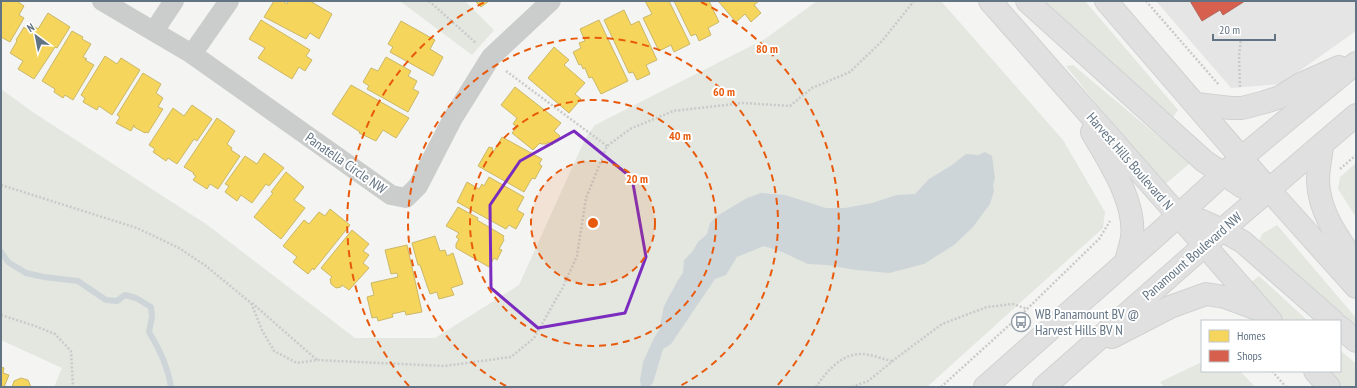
<svg xmlns="http://www.w3.org/2000/svg" width="1357" height="388" viewBox="0 0 1357 388" font-family="'PT Sans Narrow',sans-serif">
<style>
.built{fill:#e4e5e4}
.green{fill:#e3e7e0}
.water{fill:#ced5d8}
.homes{fill:#f6d55c;stroke:#cab868}
.shops{fill:#d6604d;stroke:#b3665d}
.lines{fill:none;stroke-linecap:round;stroke-linejoin:round}
.stream{stroke:#ced5d8;stroke-width:6}
.secondary-casing{stroke:#d0d2d2;stroke-width:24}
.path{stroke:#c9caca;stroke-width:2.5;stroke-dasharray:2 2;stroke-linecap:butt}
.street{stroke:#cbcdcd;stroke-width:20}
.secondary{stroke:#e0e0e0;stroke-width:22}
.marked{fill:none;stroke:#7b2cbf;stroke-width:3;stroke-linejoin:round}
.ring{fill:none;stroke:#e8590c;stroke-width:2;stroke-dasharray:7 5}
.labels{text-anchor:middle;stroke-width:4;stroke-linejoin:round;paint-order:stroke}
.street-label{font-size:14px;fill:#627383;stroke:#fff}
.poi-label{font-size:14px;fill:#627383;stroke:#fff;text-anchor:start}
.centre{fill:#e8590c;stroke:#fff;stroke-width:2}
.ring-label{font-size:12px;text-anchor:middle;font-weight:bold;fill:#e8590c;stroke:#fff;stroke-width:4;stroke-linejoin:round;paint-order:stroke}
</style>
<rect width="100%" height="100%" fill="#f4f4f2"/>
<path class="built" d="M1156 1H1356V31L1281 84 1231 88Z"/>
<g class="green">
<path d="M400 1H465L494 30 472 55Z"/>
<path d="M817 1H941L1063 140 1105 212 1103 228 927 387H54L62 368 1 340V89L34 113 206 224 355 338H435L519 285 586 137 595 125 765 39Z"/>
<path d="M1043 1H1085L1178 110 1173 117Z"/>
<path d="M1073 65 1190 163 1163 186 1066 66Z"/>
<path d="M1356 163V217L1338 189 1340 177Z"/>
<path d="M1277 225 1356 318V329L1259 242 1262 234Z"/>
<path d="M1259 276 1308 321H1283L1250 283Z"/>
<path d="M1340 350 1356 364V387H1340L1326 371H1340Z"/>
<path d="M1202 362V371H1240L1255 387H1164L1160 382Z"/>
</g>
<path class="water" d="M985 152 992 156 995 178 993 185 994 191 990 204 973 227 954 245 924 264 889 273 856 270 827 265 808 264 782 252 764 246 737 257 726 275 715 279 671 344 663 349 653 383 650 386 641 387 640 380 643 362 654 338 659 330 664 306 678 280 683 273 684 260 692 252 698 242 707 234 710 223 717 216 747 198 761 193 785 195 826 208H845L872 203 897 195 915 194 929 179 952 165 966 154 978 155Z"/>
<g class="homes">
<path d="M1 1H17L24 6 19 15 24 18 10 42 1 37Z"/>
<path d="M274 1H283L287 4 288 1H310L332 14 319 39 310 33 306 39 264 17Z"/>
<path d="M475 1H489L481 7Z"/>
<path d="M645 1H669L690 44 674 52 671 45 659 51 643 18 652 14Z"/>
<path d="M674 1H709L719 22 708 28 711 35 699 41 696 34 691 36Z"/>
<path d="M718 1H759L754 5 761 13 751 22 745 14 736 22Z"/>
<path d="M624 10 631 25 639 21 657 60 646 65 650 74 637 80 633 72 629 73 604 20Z"/>
<path d="M48 13 70 27 57 48 55 47 50 55 34 79 18 69 23 61 10 53 17 41 16 40 24 27 26 29 29 23 38 29Z"/>
<path d="M261 20 310 50 306 56 312 60 305 71 299 67 292 79 258 58 265 48 249 39Z"/>
<path d="M599 20 628 81 601 94 592 77 589 78 585 68 583 69 581 64 579 65 573 52 581 48 579 43 585 41 580 29Z"/>
<path d="M401 21 435 40 430 49 443 57 433 76 390 52 393 47 388 44Z"/>
<path d="M72 31 83 37 82 39 91 44 83 57 87 59 85 60 94 65 73 100 65 95 63 98 54 92 55 89 42 81Z"/>
<path d="M554 47 569 60 564 65 585 83 575 94 581 99 569 113 528 78Z"/>
<path d="M105 56 117 64 121 58 140 70 112 115 99 106 97 110 83 102 85 98 81 95Z"/>
<path d="M386 57 411 71 408 76 417 81 413 89 419 92 408 112 367 89 369 86 363 82 371 68 378 71Z"/>
<path d="M143 73 161 84 156 93 163 98 158 107 163 109 148 133 146 132 145 133 134 127V125L131 131 116 123 120 117 117 115Z"/>
<path d="M351 85 409 118 396 138 383 130 376 141 359 133 360 132 332 114Z"/>
<path d="M515 87 561 123 554 131 560 136 552 145 548 142 547 144H541L540 143 533 150 512 133 517 127 513 124 517 118 501 105Z"/>
<path d="M192 105 212 119 197 141 194 139 177 164 168 158 166 161 153 152 155 149 149 145 173 108 184 116Z"/>
<path d="M217 118 235 131 227 144 232 148 231 150 240 156 218 189 210 184 207 189 193 180 196 176 193 174 194 173 184 167Z"/>
<path d="M502 137 542 159 539 164 542 166 535 179 532 178 524 192 478 166 489 147 493 148 492 150 494 151Z"/>
<path d="M264 153 284 168 269 186 266 184 252 203 241 195 237 201 225 192 229 186 225 184 245 156 257 164Z"/>
<path d="M286 172 304 187 294 200 305 208 281 239 254 217 273 193 271 192Z"/>
<path d="M489 177 524 197 517 210 524 214 516 229 509 225 506 229 457 202 467 182 479 189 482 184 484 186Z"/>
<path d="M458 207 478 218 477 220 504 236 503 238 504 240 499 249 502 250 497 260 494 258 489 267 456 248V244L459 239 456 237 459 233 446 226Z"/>
<path d="M330 209 350 225 314 270 313 268 308 274 293 262 297 257 283 246 304 220 309 224 319 212 325 216Z"/>
<path d="M352 230 369 244 363 251 369 255 363 263 369 268 349 290 342 285 341 287 336 288 331 284 330 279 332 277 321 268Z"/>
<path d="M435 236 440 251 445 250 447 256 453 253 463 284 451 288 454 295 439 299 437 292 430 294 420 265H418L412 243Z"/>
<path d="M407 245 422 312 406 315 405 311 392 314 393 317 378 321 377 317 372 318 367 297 374 295 371 283 398 277 397 273 391 274 385 250Z"/>
<path d="M1 367 4 368 3 373 9 375 4 387H1Z"/>
<path d="M21 378 28 380 31 387H12L14 381Z"/>
</g>
<path class="shops" d="M1190 1H1245L1223 15 1220 10 1202 21Z"/>
<g class="lines">
<path class="stream" d="M1 252 8 262 26 273 44 277 78 281 106 300 117 301 125 295 136 298 151 307 152 317 149 332C160 350 168 367 171 387"/>
<g class="secondary-casing">
<g id="secondary">
<path d="M990 1 1271 321"/>
<path d="M1027 1 1204 161 1243 187 1258 190H1269"/>
<path d="M1106 1 1269 190 1356 287"/>
<path d="M1196 104 1231 108H1242L1265 102 1280 97 1301 84 1339 67"/>
<path d="M1092 132C1109 162 1136 201 1132 237 1131 245 1128 253 1126 261"/>
<path d="M1322 145C1321 157 1318 169 1318 181 1319 213 1339 239 1356 264"/>
<path d="M1178 216 1202 221 1222 230 1243 242 1333 321"/>
<path d="M1340 327 1356 341"/>
<path d="M1112 337 1170 307 1206 294 1225 297 1260 310"/>
<path d="M1315 371 1329 387"/>
<path d="M985 387 1159 233 1241 158 1356 63"/>
<path d="M1044 387 1222 230 1356 115"/>
</g>
</g>
<g class="path">
<path d="M429 1 476 43"/>
<path d="M1146 1 1219 85"/>
<path d="M506 71 607 146"/>
<path d="M1240 87 1239 56 1241 39"/>
<path d="M1340 169 1356 155"/>
<path d="M1 185 137 228 179 248 206 266 251 303 262 330 274 351 297 363 317 360 444 366 511 357 534 338 563 287 577 256 586 198 607 146 630 129 673 111 743 103 790 106 812 88 850 72 882 41 914 1"/>
<path d="M252 303 317 360"/>
<path d="M1 315 35 326 55 334 71 351 73 387"/>
<path d="M1272 371 1286 387"/>
<path d="M816 387C826 372 841 354 861 354 871 354 882 359 892 361"/>
<path d="M852 387 868 381 899 356 942 324 987 307 1013 304 1027 309"/>
<path d="M941 387 1027 309 1099 239 1110 221"/>
</g>
<g class="street">
<path d="M102 1 192 54 391 195 406 198 418 186 453 118 491 57 551 1"/>
<path d="M154 31 174 1"/>
<path d="M192 54 229 1"/>
</g>
<use href="#secondary" class="secondary"/>
</g>
<path class="marked" d="M574 131 632 178 646 257 625 313 538 328 491 288 490 205 520 161Z"/>
<circle cx="593" cy="223" r="62" fill="#e8590c" fill-opacity=".12"/>
<g class="ring">
<circle cx="593" cy="223" r="62"/>
<circle cx="593" cy="223" r="123"/>
<path d="M506 386A185 185 0 1 1 680 386"/>
<path d="M409 386A246 246 0 0 1 485 2M701 2A246 246 0 0 1 777 386"/>
</g>
<defs>
<g id="bus-ring" transform="scale(1)"><circle r="9.5" fill="#fff" stroke="#95a0aa" stroke-width="1.5"/><path d="M-5-6H5V4H4V6H2V4H-2V6H-4V4H-5ZM-3.5-4V0h7V-4ZM-3.5 1.2v1.5H-2V1.2ZM2 1.2v1.5H3.5V1.2Z" fill="#95a0aa"/></g>
</defs>
<g fill-rule="evenodd">
<use href="#bus-ring" x="1021" y="322"/>
</g>
<g class="labels">
<g class="street-label">
<text transform="translate(1130 161) rotate(49)" y="5">Harvest Hills Boulevard N</text>
<text transform="translate(346 163) rotate(35)" y="5">Panatella Circle NW</text>
<text transform="translate(1192 256) rotate(-41)" y="5">Panamount Boulevard NW</text>
</g>
<g class="poi-label">
<text x="1035" y="319">WB Panamount BV @<tspan x="1035" dy="16">Harvest Hills BV N</tspan></text>
</g>
</g>
<circle cx="593" cy="223" r="6" class="centre"/>
<g class="ring-label">
<text x="767" y="53">80 m</text>
<text x="724" y="96">60 m</text>
<text x="680" y="140">40 m</text>
<text x="637" y="183">20 m</text>
</g>
<rect width="1357" height="388" fill="none" stroke="#627383" stroke-width="4"/>
<rect x="1201" y="320" width="140" height="52" fill="#ffffff" stroke="#c0c7cd"/>
<rect x="1209" y="330" width="20" height="12" fill="#f6d55c" stroke="#c0c7cd"/>
<text x="1237" y="340" font-size="12" fill="#627383">Homes</text>
<rect x="1209" y="350" width="20" height="12" fill="#d6604d" stroke="#c0c7cd"/>
<text x="1237" y="360" font-size="12" fill="#627383">Shops</text>
<g transform="translate(36 36) rotate(328)" stroke="#ffffff" stroke-width="3" paint-order="stroke">
<path d="M0-3L7 15L0 10L-7 15Z" fill="#627383"/>
<text y="-6" font-size="11" font-weight="bold" text-anchor="middle" fill="#627383">N</text>
</g>
<path d="M1213 34v6h62v-6" fill="none" stroke="#627383" stroke-width="2"/>
<text x="1219" y="34" font-size="12" fill="#627383" stroke="#ffffff" stroke-width="3" paint-order="stroke">20 m</text>
</svg>
